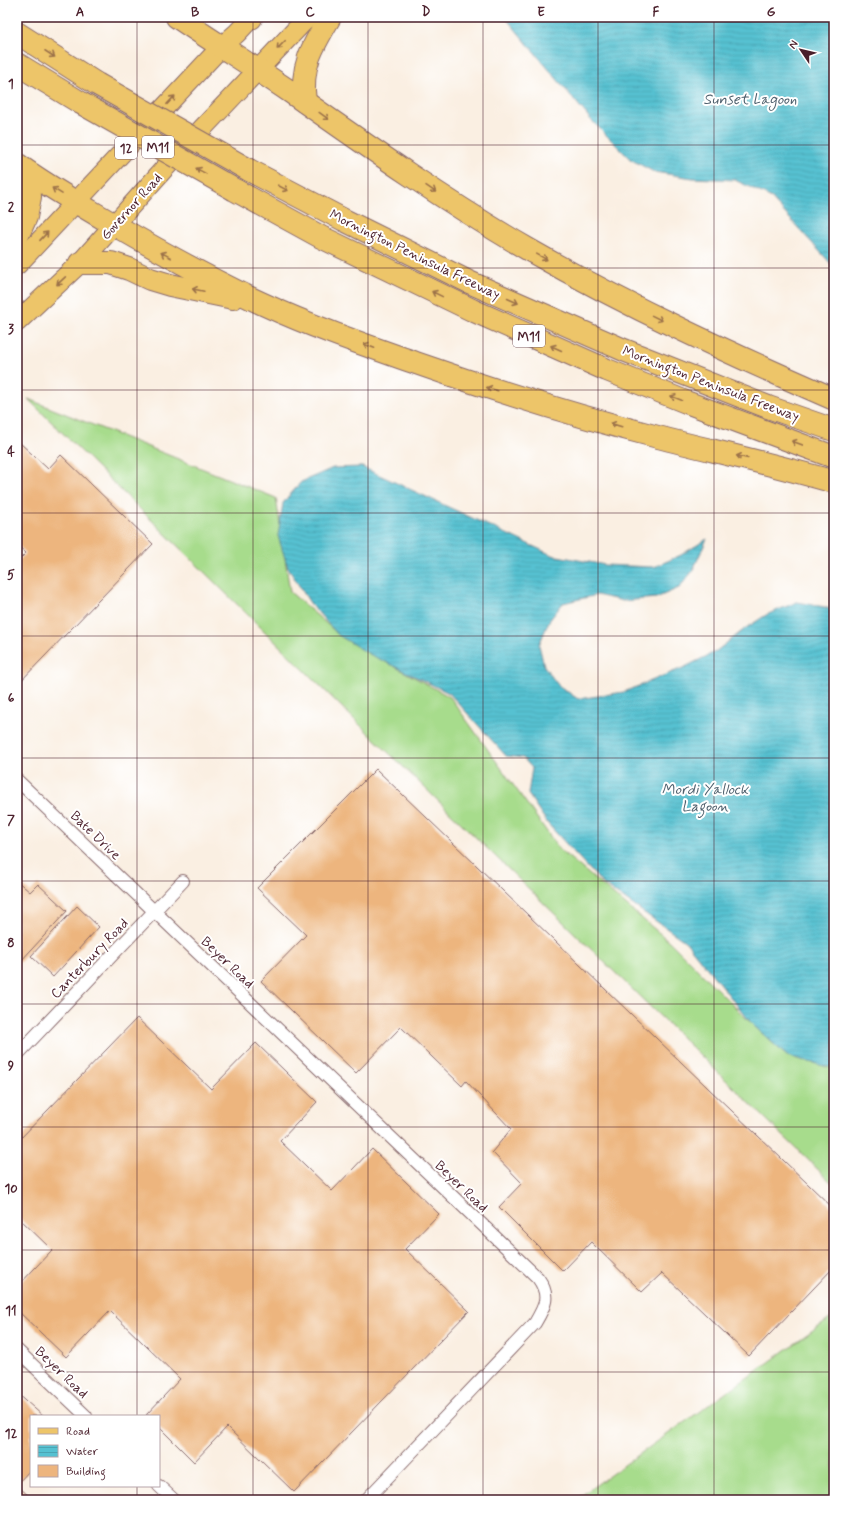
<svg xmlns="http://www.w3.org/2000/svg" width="851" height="1517" viewBox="0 0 851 1517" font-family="Mynerve,sans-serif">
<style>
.grass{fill:#a7dc8c;stroke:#787e5c}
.water{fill:url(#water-rules);stroke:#50707e}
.building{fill:#edb57e}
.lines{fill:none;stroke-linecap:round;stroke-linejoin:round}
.street-casing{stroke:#88686b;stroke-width:14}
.primary-casing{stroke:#88686b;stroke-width:21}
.highway-casing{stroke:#88686b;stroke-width:24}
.street{stroke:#fff;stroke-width:12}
.primary{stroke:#edc569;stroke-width:19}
.highway{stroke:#edc569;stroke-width:22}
.highway-bridge-casing{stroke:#88686b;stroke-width:24;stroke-linecap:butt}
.highway-bridge{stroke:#edc569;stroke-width:22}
.oneway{stroke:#9c724a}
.grid{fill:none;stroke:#4a1f2b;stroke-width:1;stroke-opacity:0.55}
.labels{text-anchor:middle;stroke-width:4;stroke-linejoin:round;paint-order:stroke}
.shield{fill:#fff;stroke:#80626b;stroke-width:1}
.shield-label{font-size:13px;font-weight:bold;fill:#4a1f2b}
.street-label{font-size:14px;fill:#4a1f2b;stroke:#fff}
.water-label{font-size:15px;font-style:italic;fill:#4f606d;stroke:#fff}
.neatline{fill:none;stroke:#4a1f2b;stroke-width:1.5}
.grid-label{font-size:13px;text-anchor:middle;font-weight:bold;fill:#4a1f2b}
</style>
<defs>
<pattern id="water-rules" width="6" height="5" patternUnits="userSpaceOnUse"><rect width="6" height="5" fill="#56c1d1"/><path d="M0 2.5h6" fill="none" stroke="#4ca5b4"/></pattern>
</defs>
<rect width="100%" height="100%" fill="#fff"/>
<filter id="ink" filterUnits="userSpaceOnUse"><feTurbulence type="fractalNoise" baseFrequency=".025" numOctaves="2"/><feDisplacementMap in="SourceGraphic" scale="8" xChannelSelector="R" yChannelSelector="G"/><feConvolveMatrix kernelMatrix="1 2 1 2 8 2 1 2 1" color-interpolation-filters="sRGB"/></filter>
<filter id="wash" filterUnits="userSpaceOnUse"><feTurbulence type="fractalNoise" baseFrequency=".012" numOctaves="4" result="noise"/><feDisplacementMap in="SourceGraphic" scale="16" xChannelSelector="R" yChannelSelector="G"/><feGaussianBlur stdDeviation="0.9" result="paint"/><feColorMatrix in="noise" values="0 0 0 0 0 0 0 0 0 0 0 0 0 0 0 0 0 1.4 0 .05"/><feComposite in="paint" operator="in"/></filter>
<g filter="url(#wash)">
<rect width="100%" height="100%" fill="#faefe2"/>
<g class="grass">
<path d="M28 399 276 498 290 592 343 638 450 697 560 850 670 942 753 1025 787 1056 828 1067 834 1066V1185L359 724Z"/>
<path d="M834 1316V1500H575Z"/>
</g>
<g class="water">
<path d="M505 17H834V267L770 197 735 180 693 178 654 172 630 159 592 121Z"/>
<path d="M362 467 552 555 605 565 654 567 681 555 707 539 692 572 679 588 656 598 623 601 597 595 563 603 549 621 539 645 544 666 558 685 578 699 624 692 685 667 715 652 746 628 766 615 797 602 825 607 834 611V1066L828 1067 787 1056 753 1025 686 942 603 884 548 824 528 794 532 768 523 758 506 756 449 693 369 654 338 635 310 603 288 568 278 536 283 503 301 482 333 468Z"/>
</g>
<g id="blocks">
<g class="building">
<path d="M19 442 48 469 61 455 153 544 17 685V562L26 553 17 545V445Z"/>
<path d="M376 769 834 1209V1267L749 1356 662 1273 642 1292 591 1242 563 1271 499 1207 522 1183 492 1152 511 1129 466 1081 462 1086 401 1027 356 1073 261 981 306 935 257 888Z"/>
<path d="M17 881 30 892 38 884 67 911 20 962 17 960Z"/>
<path d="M77 906 99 927 53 977 31 956Z"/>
<path d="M137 1018 211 1089 256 1043 317 1102 280 1141 332 1191 372 1149 439 1214 405 1249 469 1311 294 1492 227 1427 194 1462 159 1427V1416L146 1415 180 1379 110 1311 66 1357 17 1310V1287L52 1250 17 1216V1142Z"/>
<path d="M17 1393 43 1416H31V1469L17 1484Z"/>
<path d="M17 1485 33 1500H17Z"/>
</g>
</g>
</g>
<g filter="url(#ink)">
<use href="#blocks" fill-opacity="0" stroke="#88686b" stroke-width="1"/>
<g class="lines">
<g class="street-casing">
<g id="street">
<path d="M17 780 538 1278C551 1296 545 1306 535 1323L366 1500"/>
<path d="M17 1055 183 881"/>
<path d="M17 1350 86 1416"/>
<path d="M159 1486 174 1500"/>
</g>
</g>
<g class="primary-casing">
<g id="primary">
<path d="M17 265 221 47 237 33 252 17"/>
<path d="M17 322 80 263 163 170 308 17"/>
</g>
</g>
<g class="highway-casing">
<g id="highway">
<path d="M177 17C215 43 254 67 292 93 370 148 448 203 531 251 629 307 731 354 834 399"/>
<path d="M245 17 251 18"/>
<path d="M17 33 97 84"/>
<path d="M17 64 81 103"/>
<path d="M305 102C300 67 312 47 330 17"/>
<path d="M17 164C47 186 79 204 111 223 161 252 211 280 263 304 313 327 365 345 416 363 496 391 576 416 658 437 717 452 776 465 834 482"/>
<path d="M249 170 344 220 469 282 624 350 768 407 834 430"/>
<path d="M235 190 321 237 472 310 607 370 686 402 834 457"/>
<path d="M17 237 26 217 30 197 29 173"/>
<path d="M80 263H111L129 269 150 279 170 285 233 298"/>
</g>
</g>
<use href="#street" class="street"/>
<use href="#primary" class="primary"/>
<use href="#highway" class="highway"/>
<g class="highway-bridge-casing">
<g id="highway-bridge">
<path d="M97 84 249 170"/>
<path d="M81 103 235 190"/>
</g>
</g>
<use href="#highway-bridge" class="highway-bridge"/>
</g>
<defs><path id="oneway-shaft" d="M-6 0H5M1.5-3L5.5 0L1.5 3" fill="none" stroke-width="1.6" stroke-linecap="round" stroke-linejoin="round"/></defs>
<g class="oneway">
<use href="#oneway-shaft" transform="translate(281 45) rotate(134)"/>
<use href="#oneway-shaft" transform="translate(50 54) rotate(33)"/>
<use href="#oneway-shaft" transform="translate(171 100) rotate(-47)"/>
<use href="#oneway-shaft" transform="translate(324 116) rotate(36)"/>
<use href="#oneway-shaft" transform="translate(201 171) rotate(-151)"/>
<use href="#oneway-shaft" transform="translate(283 188) rotate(28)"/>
<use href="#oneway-shaft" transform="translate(431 189) rotate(34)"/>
<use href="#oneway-shaft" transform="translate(57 191) rotate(-148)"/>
<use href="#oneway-shaft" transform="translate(44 236) rotate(-47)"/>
<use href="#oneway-shaft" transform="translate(166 255) rotate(-151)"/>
<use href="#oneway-shaft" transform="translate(542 257) rotate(29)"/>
<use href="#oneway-shaft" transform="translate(61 281) rotate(137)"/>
<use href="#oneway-shaft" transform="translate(198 290) rotate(-168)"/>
<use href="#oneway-shaft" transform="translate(437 294) rotate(-154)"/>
<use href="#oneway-shaft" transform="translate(513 301) rotate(24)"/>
<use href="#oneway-shaft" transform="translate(657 318) rotate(26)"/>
<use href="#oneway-shaft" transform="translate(369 346) rotate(-159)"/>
<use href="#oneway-shaft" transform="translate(556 348) rotate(-156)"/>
<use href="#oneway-shaft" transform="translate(492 389) rotate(-163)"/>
<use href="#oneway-shaft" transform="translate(676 398) rotate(-158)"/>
<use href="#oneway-shaft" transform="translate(616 425) rotate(-164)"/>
<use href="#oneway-shaft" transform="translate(797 443) rotate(-160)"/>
<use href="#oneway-shaft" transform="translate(742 457) rotate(-167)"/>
</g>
</g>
<path class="grid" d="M137 17V1416M253 17V1500M368 17V1500M483 17V1500M598 17V1500M714 17V1500M17 145H834M17 268H834M17 390H834M17 513H834M17 636H834M17 758H834M17 881H834M17 1004H834M17 1127H834M17 1250H834M17 1372H834M137 1486V1500"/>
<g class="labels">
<g class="shield">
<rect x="142" y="136" width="32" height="22" rx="3"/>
<rect x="115" y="137" width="22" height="22" rx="3"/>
<rect x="513" y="325" width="32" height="22" rx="3"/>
</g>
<g class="shield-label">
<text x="158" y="152">M11</text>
<text x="126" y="153">12</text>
<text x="529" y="341">M11</text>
</g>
<g class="street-label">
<text transform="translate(131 206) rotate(-48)" y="5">Governor Road</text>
<text transform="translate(415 254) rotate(26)" y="5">Mornington Peninsula Freeway</text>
<text transform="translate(711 383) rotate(21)" y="5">Mornington Peninsula Freeway</text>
<text transform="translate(96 835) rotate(44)" y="5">Bate Drive</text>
<text transform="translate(89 958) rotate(-46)" y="5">Canterbury Road</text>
<text transform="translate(228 962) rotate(44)" y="5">Beyer Road</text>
<text transform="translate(462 1186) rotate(44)" y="5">Beyer Road</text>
<text transform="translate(62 1372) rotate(44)" y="5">Beyer Road</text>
</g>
<g class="water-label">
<text x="750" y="104">Sunset Lagoon</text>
<text x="705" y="794">Mordi Yallock<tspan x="705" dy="17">Lagoon</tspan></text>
</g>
</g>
<rect width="851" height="1517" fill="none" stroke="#fff" stroke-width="44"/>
<rect x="30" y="1415" width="130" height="72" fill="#ffffff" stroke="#b7a5aa"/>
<rect x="38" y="1428" width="20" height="6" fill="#edc569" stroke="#b7a5aa"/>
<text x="66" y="1435" font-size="12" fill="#4a1f2b">Road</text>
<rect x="38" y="1445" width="20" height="12" fill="url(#water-rules)" stroke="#b7a5aa"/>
<text x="66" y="1455" font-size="12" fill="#4a1f2b">Water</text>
<rect x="38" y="1465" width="20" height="12" fill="#edb57e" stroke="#b7a5aa"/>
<text x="66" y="1475" font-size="12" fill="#4a1f2b">Building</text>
<g transform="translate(801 50) rotate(305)" stroke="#ffffff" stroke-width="3" paint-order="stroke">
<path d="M0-3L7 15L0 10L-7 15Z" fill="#4a1f2b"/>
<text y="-6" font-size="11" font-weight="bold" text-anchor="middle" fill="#4a1f2b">N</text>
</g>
<rect x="22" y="22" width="807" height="1473" class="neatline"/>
<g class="grid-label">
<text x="80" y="16">A</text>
<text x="195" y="16">B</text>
<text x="310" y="16">C</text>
<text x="426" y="16">D</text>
<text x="541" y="16">E</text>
<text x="656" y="16">F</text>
<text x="771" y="16">G</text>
<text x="11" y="88">1</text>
<text x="11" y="211">2</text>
<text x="11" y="333">3</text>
<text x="11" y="456">4</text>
<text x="11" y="579">5</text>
<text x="11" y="702">6</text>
<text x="11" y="824">7</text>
<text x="11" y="947">8</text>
<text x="11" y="1070">9</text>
<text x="11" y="1193">10</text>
<text x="11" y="1315">11</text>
<text x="11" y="1438">12</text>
</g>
</svg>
